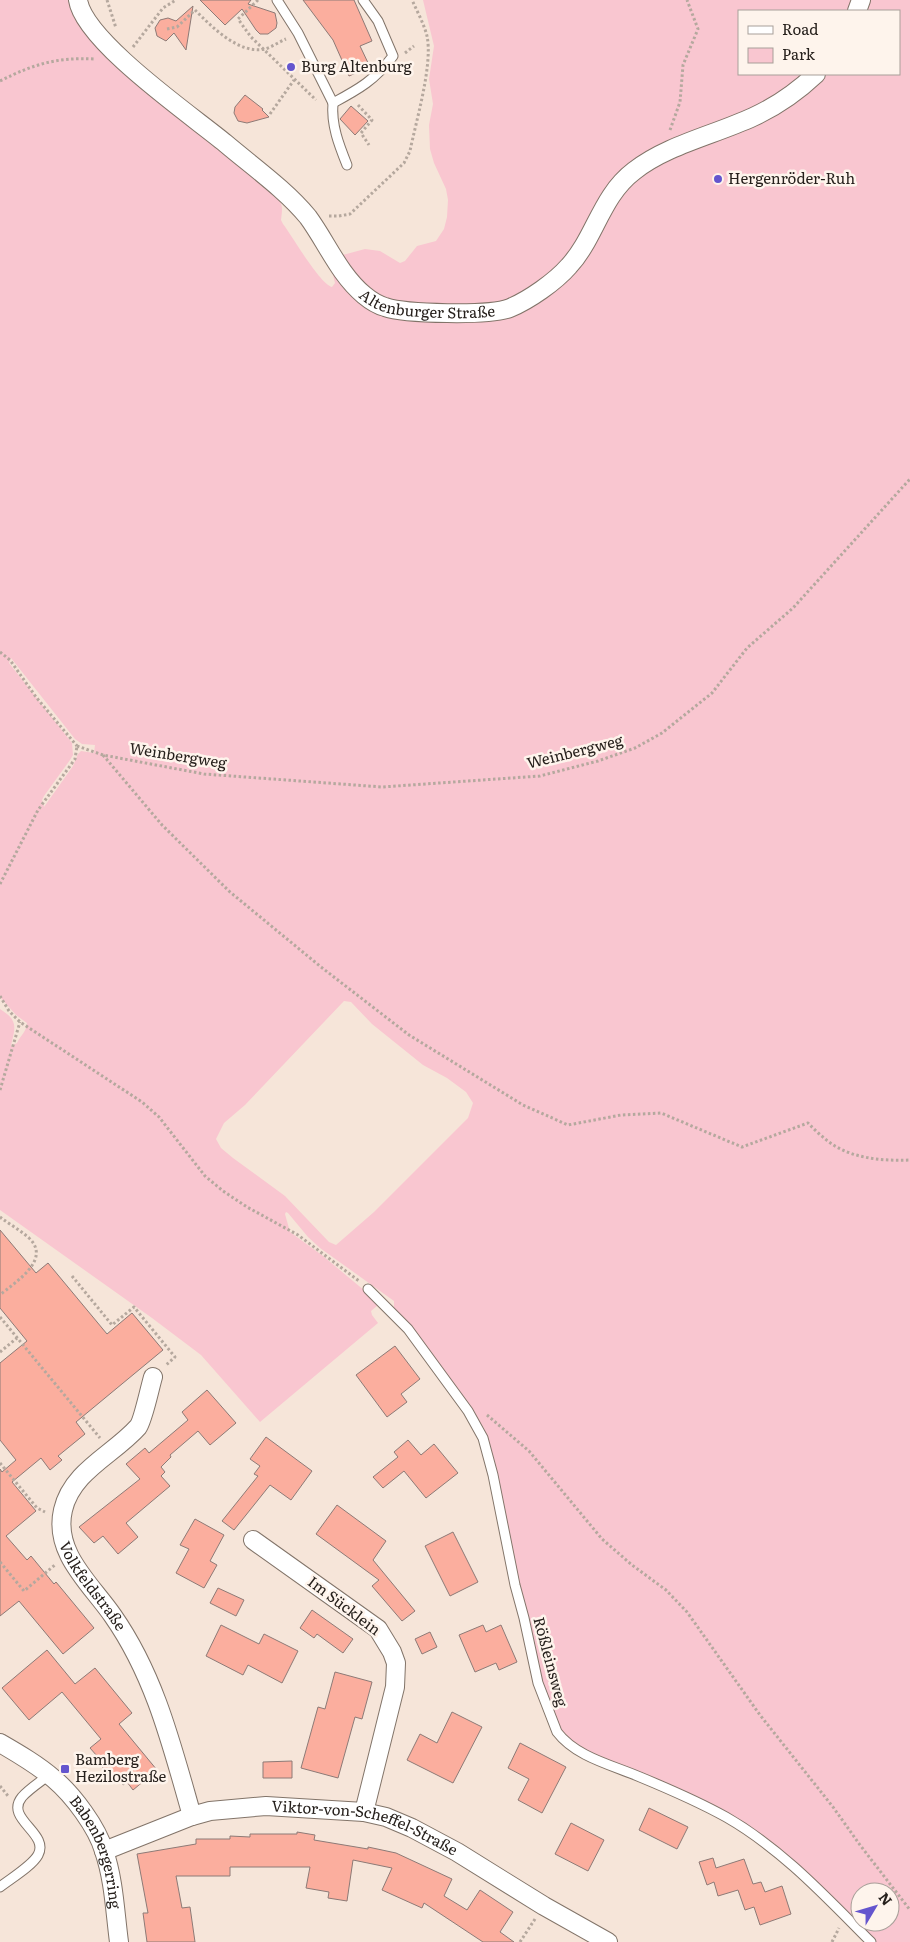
<svg xmlns="http://www.w3.org/2000/svg" width="910" height="1942" viewBox="0 0 910 1942" font-family="Literata,serif">
<style>
.green{fill:#f9c6d0;fill-rule:evenodd}
.building{fill:#fbae9e;stroke:#8d7a76}
.lines{fill:none;stroke-linecap:round;stroke-linejoin:round}
.lane-casing{stroke:#827469;stroke-width:11}
.street-casing{stroke:#827469;stroke-width:20}
.path{stroke:#b5a89e;stroke-width:3;stroke-dasharray:2.5 2.5;stroke-linecap:butt}
.lane{stroke:#fff;stroke-width:9}
.street{stroke:#fff;stroke-width:18}
.poi-dot{fill:#6455ce;stroke:#fef4ec;stroke-width:2}
.labels{text-anchor:middle;stroke-width:5;stroke-linejoin:round;paint-order:stroke}
.poi-label{font-size:15px;fill:#26201c;stroke:#fef4ec;text-anchor:start}
.street-label{font-size:15px;fill:#26201c;stroke:#fef4ec}
</style>
<rect width="100%" height="100%" fill="#f6e5d9"/>
<path class="green" d="M0 0H74L96 46 103 53 272 192C283 204 283 204 281 220L283 224C293 237 319 283 332 287L335 283 331 266 339 256 365 249 380 251 400 263 405 261 417 246 436 241 444 229 447 217 448 200 446 189 434 163 430 149 429 125 433 104 429 79 434 46 423 0H910V1942H874L750 1829 597 1757 571 1740 559 1728 543 1686 514 1568 499 1485 484 1428 401 1315 394 1311V1301L320 1248 308 1237 288 1213 286 1212 285 1214 290 1232 323 1256 377 1301 378 1305 371 1311 372 1315 378 1323 260 1422 201 1355 152 1318 0 1210V1009C19 1021 15 1027 11 1046L17 1043C20 1036 27 1031 27 1023L16 1015 0 997ZM739 11H899V74H739ZM11 658 75 739 82 744 95 745 94 753 81 751 78 754 73 766 44 807 42 800 44 796 70 760 73 755 72 743 9 663ZM344 1001 351 1002 372 1024 423 1065 447 1078 466 1092 473 1103 468 1118 374 1212 336 1245 329 1242 285 1196 233 1158 221 1148 216 1139 224 1123 245 1105ZM860 1892H890V1922H860Z"/>
<g class="building">
<path d="M200 0H251L248 4 275 13 277 23 276 28 268 34H260L256 30 242 9 225 25Z"/>
<path d="M303 0H354L372 41 360 46 370 67 349 76 333 40Z"/>
<path d="M193 6 186 50 174 33 166 41 157 36 155 28 160 20 168 18 176 21Z"/>
<path d="M245 95 263 109 262 110 269 117 247 123 238 121 234 113 235 107Z"/>
<path d="M351 106 368 121 355 135 340 119Z"/>
<path d="M0 1230 36 1273 48 1263 107 1334 132 1313 163 1350 76 1422 85 1434 58 1456 62 1460 50 1470 41 1458 12 1482 36 1511 6 1536 27 1560 31 1556 54 1584 56 1582 94 1628 63 1654 19 1601 0 1616V1469L2 1472 16 1460 0 1440V1363L27 1341 0 1308Z"/>
<path d="M395 1346 420 1379 401 1394 407 1402 387 1417 356 1375Z"/>
<path d="M207 1390 236 1423 210 1445 198 1431 170 1455 171 1457 161 1467 165 1472 161 1476 170 1486 126 1523 138 1537 118 1554 103 1536 94 1543 79 1527 140 1479 126 1464 145 1448 149 1453 188 1420 182 1412Z"/>
<path d="M266 1437 312 1471 291 1500 270 1485 234 1530 222 1521 258 1476 254 1474 260 1466 250 1459Z"/>
<path d="M408 1440 421 1455 434 1444 458 1473 426 1498 404 1471 383 1488 373 1477 398 1457 394 1452Z"/>
<path d="M337 1505 386 1541 373 1560 415 1611 402 1621 372 1586 379 1580 316 1534Z"/>
<path d="M195 1519 224 1535 210 1561 217 1565 204 1588 176 1573 189 1549 180 1545Z"/>
<path d="M453 1532 478 1582 450 1596 425 1546Z"/>
<path d="M218 1588 244 1600 236 1616 210 1603Z"/>
<path d="M312 1610 353 1639 343 1653 317 1634 314 1638 300 1628Z"/>
<path d="M221 1625 259 1644 264 1634 298 1651 282 1683 248 1665 243 1675 206 1656Z"/>
<path d="M483 1625 486 1632 501 1625 517 1662 499 1670 496 1663 475 1672 459 1635Z"/>
<path d="M430 1632 437 1647 422 1654 415 1639Z"/>
<path d="M47 1650 75 1684 95 1668 132 1713 119 1724 157 1770 133 1790 127 1782 123 1785 116 1777 113 1779 95 1759 97 1756 90 1748 101 1739 62 1692 29 1720 2 1688Z"/>
<path d="M335 1672 372 1682 362 1719 355 1717 338 1778 301 1768 318 1707 325 1709Z"/>
<path d="M452 1712 482 1727 453 1783 407 1760 420 1734 437 1743Z"/>
<path d="M520 1743 566 1767 542 1813 518 1800 529 1779 508 1768Z"/>
<path d="M292 1761V1778H263V1762Z"/>
<path d="M649 1808 688 1827 677 1849 639 1830Z"/>
<path d="M571 1823 604 1840 588 1871 555 1854Z"/>
<path d="M297 1832 315 1835 314 1840 368 1849V1847L396 1853 452 1879 444 1896 467 1910 480 1890 513 1912 500 1932 514 1942H483L424 1903 422 1908 382 1890 392 1868 353 1860 347 1901 328 1898 329 1892 306 1888 310 1867H230V1876H176L182 1908 190 1907 195 1942H147L143 1913H148L137 1854 196 1844V1839H230V1836L250 1837V1834H297Z"/>
<path d="M713 1858 716 1868 744 1859 753 1884 761 1882 765 1892 782 1886 791 1914 760 1925 754 1907 745 1910 738 1890 718 1896 714 1882 707 1885 699 1862Z"/>
</g>
<g class="lines">
<g class="lane-casing">
<g id="lane">
<path d="M277 0 298 33 333 103C359 89 375 80 393 56L378 21 363 0"/>
<path d="M333 103C331 125 339 145 347 165"/>
<path d="M368 1289 408 1329 468 1411 483 1438 493 1475 515 1585 524 1618 538 1683 557 1732C576 1757 612 1765 640 1777 669 1789 699 1802 726 1817 782 1849 826 1897 871 1942"/>
<path d="M0 1887C10 1879 32 1866 38 1855 50 1833 4 1819 22 1797 29 1789 40 1782 49 1775"/>
</g>
</g>
<g class="street-casing">
<g id="street">
<path id="s1" d="M78 0C84 41 191 115 225 143 252 166 286 190 308 217 327 243 339 274 364 295 370 300 378 305 385 307 405 314 490 316 510 308 529 300 555 282 569 266 595 238 601 196 634 171 667 145 714 135 753 117 775 107 798 91 816 74"/>
<path d="M857 11 861 0"/>
<path id="s2" d="M153 1377C150 1387 143 1421 138 1427 113 1455 72 1471 63 1510 53 1553 91 1584 113 1616 155 1676 172 1746 192 1816"/>
<path d="M253 1540 378 1629 392 1652 396 1663 395 1687 364 1812"/>
<path id="s3" d="M0 1743C19 1754 38 1765 54 1779 73 1795 97 1827 104 1851 114 1880 115 1912 119 1942"/>
<path id="s4" d="M104 1851 192 1816 210 1811 266 1806 364 1812 386 1817 412 1828 457 1852 544 1906 608 1942"/>
</g>
</g>
<g class="path">
<path d="M107 0 116 28"/>
<path d="M258 0 238 19 251 37 316 100"/>
<path d="M167 29 177 27 195 10C211 26 239 55 265 49 272 47 279 42 286 39"/>
<path d="M133 47 163 8 176 0"/>
<path d="M405 53 414 46"/>
<path d="M0 81C34 64 57 57 95 59"/>
<path d="M358 105 372 120 361 133 369 145"/>
<path d="M270 114 294 80"/>
<path d="M670 130 680 102 683 65 698 29 687 0"/>
<path d="M329 216H339L350 214 404 163 410 151C416 121 433 65 427 36 424 24 417 11 412 0"/>
<path d="M0 652 10 660 36 697 77 746"/>
<path d="M77 746 103 755 204 774 382 787 540 776 598 761 635 748 662 733 712 693 747 648 793 608 910 479"/>
<path d="M103 755 162 825 230 892 321 967 409 1035 523 1105 568 1125 621 1115 661 1113 742 1147 808 1123C816 1131 825 1140 835 1146 857 1159 884 1161 910 1160"/>
<path d="M0 884 38 810 75 759 77 746"/>
<path d="M0 996 9 1011 20 1022 142 1102 159 1117 205 1176 223 1191 247 1207 298 1235 359 1281"/>
<path d="M0 1090 20 1022"/>
<path d="M0 1217C9 1224 20 1230 29 1238 52 1260 15 1282 0 1295"/>
<path d="M72 1276 112 1325 134 1307 175 1357 165 1366"/>
<path d="M0 1317 100 1438"/>
<path d="M0 1352 17 1338"/>
<path d="M487 1415 529 1451 602 1539 632 1565 666 1590 687 1612 760 1715 833 1807 860 1845 910 1910"/>
<path d="M0 1463 37 1508 45 1512"/>
<path d="M0 1562 24 1591 56 1564"/>
<path d="M0 1786 8 1796"/>
<path d="M520 1942 535 1919"/>
<path d="M832 1942 839 1928"/>
</g>
<use href="#lane" class="lane"/>
<use href="#street" class="street"/>
</g>
<g class="poi-dot">
<circle cx="291" cy="67" r="5"/>
<circle cx="718" cy="179" r="5"/>
<rect x="60" y="1764" width="10" height="10" rx="2.5"/>
</g>
<g class="labels">
<g class="poi-label">
<text x="301" y="72">Burg Altenburg</text>
<text x="728" y="184">Hergenröder-Ruh</text>
<text x="75" y="1765">Bamberg<tspan x="75" dy="17">Hezilostraße</tspan></text>
</g>
<g class="street-label">
<text dy="5" stroke="none"><textPath href="#s1" startOffset="481">Altenburger Straße</textPath></text>
<text transform="translate(575 752) rotate(-14)" y="5">Weinbergweg</text>
<text transform="translate(178 756) rotate(9)" y="5">Weinbergweg</text>
<text dy="5" stroke="none"><textPath href="#s2" startOffset="251">Volkfeldstraße</textPath></text>
<text transform="translate(344 1606) rotate(37)" y="5">Im Sücklein</text>
<text transform="translate(550 1662) rotate(75)" y="5">Rößleinsweg</text>
<text dy="5" stroke="none"><textPath href="#s4" startOffset="272">Viktor-von-Scheffel-Straße</textPath></text>
<text dy="5" stroke="none"><textPath href="#s3" startOffset="152">Babenbergerring</textPath></text>
</g>
</g>
<rect x="738" y="10" width="162" height="65" fill="#fef4ec" stroke="#a89f99"/>
<rect x="748" y="26" width="25" height="8" fill="#ffffff" stroke="#a89f99"/>
<text x="782" y="35" font-size="15" fill="#26201c">Road</text>
<rect x="748" y="48" width="25" height="15" fill="#f9c6d0" stroke="#a89f99"/>
<text x="782" y="60" font-size="15" fill="#26201c">Park</text>
<g transform="translate(875 1907) rotate(52)"><circle r="24" fill="#fef4ec" stroke="#a89f99"/>
<path d="M0-4L9 19L0 12L-9 19Z" fill="#6455ce"/>
<text y="-8" font-size="14" font-weight="bold" text-anchor="middle" fill="#26201c">N</text>
</g>
</svg>
